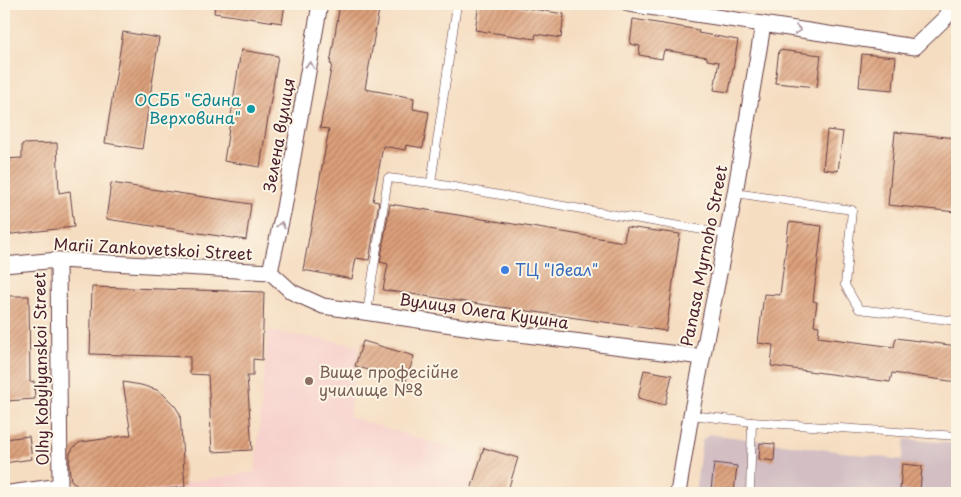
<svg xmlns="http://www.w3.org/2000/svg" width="961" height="497" viewBox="0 0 961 497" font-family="'Playpen Sans',sans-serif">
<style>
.built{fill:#f7d0cc}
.industrial{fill:#d2bec3}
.building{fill:url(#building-hatch)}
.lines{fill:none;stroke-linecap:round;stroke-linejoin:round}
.service-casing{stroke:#643c42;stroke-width:9}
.minor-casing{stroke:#643c42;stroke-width:17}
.service{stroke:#fff;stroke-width:8}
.minor{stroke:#fff;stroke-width:15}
.oneway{stroke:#ae9aa0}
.culture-dot{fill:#0f9aa8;stroke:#fcf5e5;stroke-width:2}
.shop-dot{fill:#3f7fe0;stroke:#fcf5e5;stroke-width:2}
.education-dot{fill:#8d6e63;stroke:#fcf5e5;stroke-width:2}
.labels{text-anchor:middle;stroke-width:4;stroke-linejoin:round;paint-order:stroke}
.culture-label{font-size:16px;fill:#0d838f;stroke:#fcf5e5;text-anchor:end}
.street-label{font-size:16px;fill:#4a1f2b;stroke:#fcf5e5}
.shop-label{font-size:16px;fill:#366cbe;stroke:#fcf5e5;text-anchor:start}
.education-label{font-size:16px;fill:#785e54;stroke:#fcf5e5;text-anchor:start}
</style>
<defs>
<pattern id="building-hatch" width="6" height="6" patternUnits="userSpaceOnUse" patternTransform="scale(1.25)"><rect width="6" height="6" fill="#dca07b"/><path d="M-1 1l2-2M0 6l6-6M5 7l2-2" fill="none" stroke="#b48265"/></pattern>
</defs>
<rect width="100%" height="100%" fill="#fcf5e5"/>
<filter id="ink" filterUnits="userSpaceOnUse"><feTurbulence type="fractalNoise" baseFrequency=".02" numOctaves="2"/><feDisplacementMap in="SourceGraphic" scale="10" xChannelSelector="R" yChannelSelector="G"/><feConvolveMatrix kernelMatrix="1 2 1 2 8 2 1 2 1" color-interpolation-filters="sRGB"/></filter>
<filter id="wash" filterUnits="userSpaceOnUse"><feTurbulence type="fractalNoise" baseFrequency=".0096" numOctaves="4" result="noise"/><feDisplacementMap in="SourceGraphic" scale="20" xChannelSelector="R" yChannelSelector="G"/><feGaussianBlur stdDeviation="1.12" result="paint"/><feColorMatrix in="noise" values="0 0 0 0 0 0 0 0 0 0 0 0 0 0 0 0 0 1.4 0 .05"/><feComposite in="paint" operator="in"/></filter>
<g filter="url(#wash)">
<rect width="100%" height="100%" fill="#f5ddc1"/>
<path class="built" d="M268 331 359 345 349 417 477 456 467 493H117L255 472Z"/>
<path class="industrial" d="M709 434 902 460 905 439 957 444V493H695L702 441Z"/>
<g id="blocks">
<g class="building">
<path d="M215 4H285L282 23 214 13Z"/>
<path d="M340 4H380L365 89 414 98 413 109 429 112 423 148 406 145 405 150 383 146 373 201 379 202 369 260 356 258 352 279 303 270 329 129 320 128 332 64H330Z"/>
<path d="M479 4H501L564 14 561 38 536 34 535 39 475 30Z"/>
<path d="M633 19 699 30 698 33 738 40 729 92 714 90 719 62 707 60V57L664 50 662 59 639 55 640 46 630 44Z"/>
<path d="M123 32 159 38 142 149 105 143Z"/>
<path d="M241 50 278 56 260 167 224 161Z"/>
<path d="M779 50 821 55 817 87 775 83Z"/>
<path d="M862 54 896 57 893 90 859 87Z"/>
<path d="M827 130 843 132 838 171 823 169Z"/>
<path d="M895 132 957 138V201L956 212 888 205Z"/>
<path d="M57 143 59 193 70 191 74 227 4 235V159L22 158V144Z"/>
<path d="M111 183 251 204 246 240 106 219Z"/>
<path d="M390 204 624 242 626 227 680 234 666 331 383 290 388 264 380 262Z"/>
<path d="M789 222 822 226 813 301 817 302 814 325 819 326 818 337 894 347 896 338 957 346V382L892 373 890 382 771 366 773 345 758 343 764 294 780 295Z"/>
<path d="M92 287 264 292 262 360 253 359V376H247L252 450 212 452 208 375 190 374V357L90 354Z"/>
<path d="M4 296H29L30 382 34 381 35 399 7 401 5 368H4Z"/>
<path d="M363 341 414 356 406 381 355 366Z"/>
<path d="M644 370 672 375 665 405 638 398Z"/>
<path d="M123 382 141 385 157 390 163 394 175 406 180 414 185 487 126 493H85L71 480 69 467 70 453 73 448 79 443 82 442 131 435Z"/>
<path d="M29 436 32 459 4 463V439Z"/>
<path d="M760 443 775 444 774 461 759 459Z"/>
<path d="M484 448 518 458 507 493H470Z"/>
<path d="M714 463 737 466 734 492 711 490Z"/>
<path d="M902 464 922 466 920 492 900 490Z"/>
</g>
</g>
</g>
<g filter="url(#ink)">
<use href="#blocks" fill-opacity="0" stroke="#643c42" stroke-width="1"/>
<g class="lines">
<g class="service-casing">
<g id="service">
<path d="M457 4 431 183 726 234"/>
<path d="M735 193 852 210 845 285 859 309 957 321"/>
<path d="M367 312 388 178 431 183"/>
<path d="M691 415 752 422 957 436"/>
<path d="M750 493 752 422"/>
</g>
</g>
<g class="minor-casing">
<g id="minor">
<path d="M629 4 915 47 946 17 949 4"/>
<path d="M4 265 58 260 270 272"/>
<path d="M270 272 292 292 323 306 486 330 702 357"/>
<path d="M270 272 284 208 320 4"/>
<path d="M10 493 60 486 58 260"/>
<path d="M678 493 691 415 735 193 763 25"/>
</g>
</g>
<use href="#service" class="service"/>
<use href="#minor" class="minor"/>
</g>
<defs><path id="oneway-chevron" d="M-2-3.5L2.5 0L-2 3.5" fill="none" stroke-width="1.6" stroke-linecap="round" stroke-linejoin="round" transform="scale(1.25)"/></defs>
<g class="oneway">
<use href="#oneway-chevron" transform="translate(798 30) rotate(8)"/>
<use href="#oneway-chevron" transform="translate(310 65) rotate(-80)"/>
<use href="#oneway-chevron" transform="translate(281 225) rotate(-78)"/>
</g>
</g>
<circle class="culture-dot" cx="251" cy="109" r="5"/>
<circle class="shop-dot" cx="505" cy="270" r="5"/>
<circle class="education-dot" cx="309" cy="381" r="5"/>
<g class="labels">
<g class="culture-label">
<text x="241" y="106">ОСББ "Єдина<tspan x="241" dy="18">Верховина"</tspan></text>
</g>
<g class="street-label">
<text transform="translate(279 135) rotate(-80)" y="6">Зелена вулиця</text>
<text transform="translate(153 249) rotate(3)" y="6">Marii Zankovetskoi Street</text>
<text transform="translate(704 256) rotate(-79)" y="6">Panasa Myrnoho Street</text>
<text transform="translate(484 311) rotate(8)" y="6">Вулиця Олега Куцина</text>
<text transform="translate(41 369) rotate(-91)" y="6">Olhy Kobylyanskoi Street</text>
</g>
<g class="shop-label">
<text x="515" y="276">ТЦ "Ідеал"</text>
</g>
<g class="education-label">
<text x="319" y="378">Вище професійне<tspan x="319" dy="18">училище №8</tspan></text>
</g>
</g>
<rect width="961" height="497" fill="none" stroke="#fcf5e5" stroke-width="20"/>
</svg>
